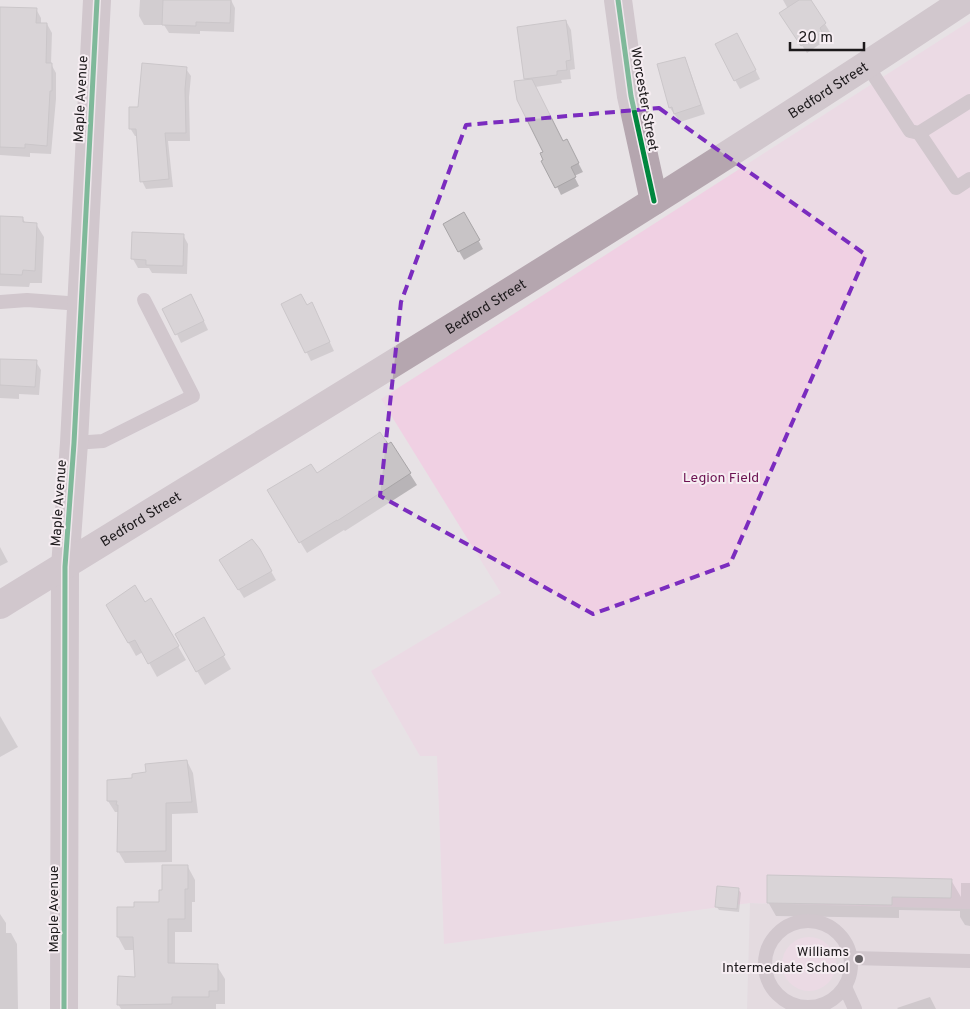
<svg xmlns="http://www.w3.org/2000/svg" width="970" height="1009" viewBox="0 0 970 1009" font-family="Overpass,sans-serif">
<style>
.built{fill:#dfd3da}
.green{fill:#f0d0e3}
.shadow{fill:#0003}
.building{fill:#c8c4c6;stroke:#a8a5a7}
.lines{fill:none;stroke-linecap:round;stroke-linejoin:round}
.service{stroke:#b5a6af;stroke-width:14}
.minor{stroke:#b5a6af;stroke-width:28}
.primary{stroke:#b5a6af;stroke-width:28}
.cycleway-casing{stroke:#f6edf2;stroke-width:8}
.cycleway{stroke:#00873e;stroke-width:5}
.marked{fill:none;stroke:#7b2cbf;stroke-width:4;stroke-dasharray:10 6;stroke-linejoin:round}
.poi-dot{fill:#635f62;stroke:#f6edf2;stroke-width:2}
.labels{text-anchor:middle;stroke-width:4;stroke-linejoin:round;paint-order:stroke}
.street-label{font-size:14px;fill:#1c191b;stroke:#f6edf2}
.park-label{font-size:14px;fill:#6c1352;stroke:#f6edf2}
.poi-label{font-size:14px;fill:#1c191b;stroke:#f6edf2;text-anchor:end}
</style>
<rect width="100%" height="100%" fill="#e7e2e5"/>
<path class="built" d="M750 903 970 909V1009H747Z"/>
<g class="green">
<path d="M970 21V909L750 903 444 944 437 756H420L371 671 501 593 381 399Z"/>
<circle cx="809" cy="964" r="27"/>
</g>
<g class="shadow">
<path d="M140 0H231L235 8 234 32 200 31V34L169 33 164 25H144L139 16Z"/>
<path d="M783 0H810L830 32 823 36 826 40 807 53 786 21 788 9Z"/>
<path d="M0 8 36 9 41 18V24H47L52 33 51 64 56 73V99L51 154 30 153V157L0 155Z"/>
<path d="M566 21 571 30 575 69 570 70 571 79 561 80 562 83 535 87 563 143 571 149 583 172 574 176 579 186 561 195 544 160V152L525 79Z"/>
<path d="M742 43 760 79 740 89 735 80Z"/>
<path d="M684 59 689 68 705 114 680 122 670 108 659 65Z"/>
<path d="M186 69 191 76 189 97 190 141H168L173 187 146 189 142 181 138 136H135L130 128 139 108Z"/>
<path d="M464 214 483 249 464 260 444 225Z"/>
<path d="M0 218 23 219 26 224H36L44 237 42 283H30L29 287 0 286Z"/>
<path d="M183 235 188 244 187 274 152 273 149 268H138L133 259Z"/>
<path d="M196 304 208 330 181 343 177 334Z"/>
<path d="M283 304 307 306 316 313 334 351 311 361Z"/>
<path d="M0 360 36 362 41 370 39 395 19 394V399L0 398Z"/>
<path d="M391 444 417 485 345 531 344 530 307 553 269 491 316 474Z"/>
<path d="M0 547 8 562 0 566Z"/>
<path d="M259 550 276 580 244 598 226 569Z"/>
<path d="M151 600 186 660 157 677 143 652 136 656 107 605 144 603Z"/>
<path d="M203 619 231 669 205 685 176 634Z"/>
<path d="M0 716 18 747 0 757Z"/>
<path d="M187 761 193 773 198 813 172 814V862L125 863 118 851 119 812H115L108 801 148 774Z"/>
<path d="M188 867 195 880V902H192V932H175V964L217 966 225 979V1004H216V1009H121L118 1004 136 978 135 950H125L118 937 136 908 160 903 164 891Z"/>
<path d="M951 880 961 897V883H970V926L965 925 960 917V911L899 910V918L776 916 768 902Z"/>
<path d="M738 889 741 893 739 912 719 910 716 906Z"/>
<path d="M0 914 6 923V933H11L17 944 18 1009H0Z"/>
<path d="M930 997 936 1009H898L897 1008Z"/>
</g>
<g class="building">
<path d="M163 0H231L230 23 196 22V26L162 25Z"/>
<path d="M799 0H811L826 23 820 28 822 32 801 46 779 13Z"/>
<path d="M0 7 37 8 36 23H47L46 63H52V91H50L47 146 25 144V148L0 147Z"/>
<path d="M566 20 571 60 566 61 567 70 557 71V75L524 79 517 27Z"/>
<path d="M737 33 756 70 734 81 715 44Z"/>
<path d="M685 57 701 105 674 114 672 107 669 108 657 64Z"/>
<path d="M142 63 187 67 185 89 186 133H165L169 179 140 182 136 129H129V107H138Z"/>
<path d="M532 79 563 141 567 139 579 163 571 167 576 177 555 188 541 161 543 160 540 153 543 152 517 100 514 81Z"/>
<path d="M464 212 480 240 458 252 443 224Z"/>
<path d="M0 216 23 217V222L37 223 35 271 23 270 22 275 0 274Z"/>
<path d="M132 232 184 234 183 266 146 265V260L131 259Z"/>
<path d="M191 294 204 321 175 335 162 309Z"/>
<path d="M301 294 307 305 312 302 330 342 305 353 281 304Z"/>
<path d="M0 359 37 360 35 387 0 385Z"/>
<path d="M380 432 388 444 391 442 411 473 337 521V520L299 543 267 490 311 464 317 473Z"/>
<path d="M252 539 260 549 272 571 238 590 219 560Z"/>
<path d="M135 585 145 602 151 598 179 646 148 664 135 640 128 643 106 605Z"/>
<path d="M204 617 225 655 196 672 175 634Z"/>
<path d="M187 760 192 802 166 803V851L117 852 118 805H116L117 801H107V780L132 778V774L146 772 145 764Z"/>
<path d="M162 865H188V889H185V919H168V963L218 964V991H209V997H172V1004L117 1005 118 976 135 977 133 937H117V907H134V902H159V890H162Z"/>
<path d="M767 875 952 879 951 898 892 897V905L767 903Z"/>
<path d="M717 886 739 888 737 909 715 907Z"/>
</g>
<g class="lines">
<g class="service">
<path d="M867 65 910 131 919 133 970 101"/>
<path d="M919 133 956 188 970 179"/>
<path d="M0 302 27 300 81 304"/>
<path d="M74 443 103 441 193 396 144 300"/>
<circle cx="808" cy="964" r="43"/>
<path d="M852 958 970 961"/>
<path d="M845 987 855 1009"/>
</g>
<g class="minor">
<path d="M618 0 631 96 654 201"/>
<path d="M64 1009 65 567 74 443 97 0"/>
</g>
<path class="primary" id="s1" d="M0 605C323 406 649 210 965 0"/>
<g class="cycleway-casing">
<g id="cycleway">
<path d="M618 0 631 96 654 201"/>
<path d="M64 1009 65 567 74 443 97 0"/>
</g>
</g>
<use href="#cycleway" class="cycleway"/>
</g>
<path d="M0 0H970V1009H0ZM659 108 866 255 730 564 593 614 380 496 401 302 466 125Z" fill="#e7e2e5" fill-opacity=".55" fill-rule="evenodd"/>
<path class="marked" d="M659 108 866 255 730 564 593 614 380 496 401 302 466 125Z"/>
<circle class="poi-dot" cx="859" cy="959" r="5"/>
<g class="labels">
<g class="street-label">
<text dy="5" stroke="none"><textPath href="#s1" startOffset="975">Bedford Street</textPath></text>
<text transform="translate(80 99) rotate(-87)" y="5">Maple Avenue</text>
<text transform="translate(645 99) rotate(80)" y="5">Worcester Street</text>
<text dy="5" stroke="none"><textPath href="#s1" startOffset="570">Bedford Street</textPath></text>
<text transform="translate(58 503) rotate(-86)" y="5">Maple Avenue</text>
<text dy="5" stroke="none"><textPath href="#s1" startOffset="165">Bedford Street</textPath></text>
<text transform="translate(53 909) rotate(-90)" y="5">Maple Avenue</text>
</g>
<g class="park-label">
<text x="721" y="482">Legion Field</text>
</g>
<g class="poi-label">
<text x="849" y="956">Williams<tspan x="849" dy="16">Intermediate School</tspan></text>
</g>
</g>
<path d="M790 42v8h74v-8" fill="none" stroke="#1c191b" stroke-width="2.5"/>
<text x="798" y="42" font-size="15" fill="#1c191b" stroke="#f6edf2" stroke-width="4" paint-order="stroke">20 m</text>
</svg>
